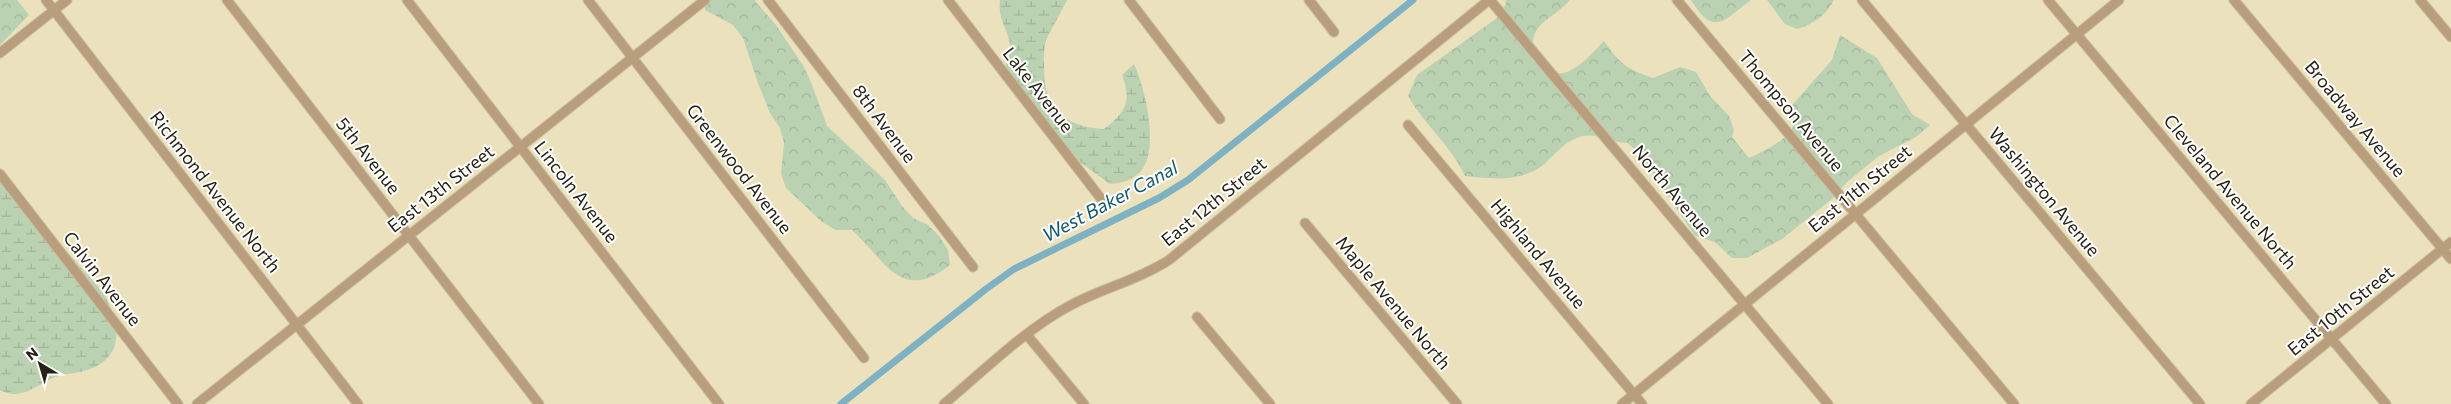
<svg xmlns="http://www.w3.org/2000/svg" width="2451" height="404" viewBox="0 0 2451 404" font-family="Commissioner,sans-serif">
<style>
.forest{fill:url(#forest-crowns)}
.wetland{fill:url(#wetland-marsh)}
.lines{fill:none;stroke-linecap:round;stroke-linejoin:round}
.canal{stroke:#7eb2c3;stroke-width:7}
.minor-casing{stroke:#c8bf9e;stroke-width:11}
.minor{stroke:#b99e7e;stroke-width:9}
.labels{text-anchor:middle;stroke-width:4;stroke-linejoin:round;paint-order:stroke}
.street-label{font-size:18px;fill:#262315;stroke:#fff}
.water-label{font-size:19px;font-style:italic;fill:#13596b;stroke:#fff}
</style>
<defs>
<pattern id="forest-crowns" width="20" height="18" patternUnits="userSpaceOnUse" patternTransform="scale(1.25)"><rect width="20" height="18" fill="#bbd2b2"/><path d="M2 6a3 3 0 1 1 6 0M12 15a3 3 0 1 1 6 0" fill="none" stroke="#a1b498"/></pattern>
<pattern id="wetland-marsh" width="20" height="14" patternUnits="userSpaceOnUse" patternTransform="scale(1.25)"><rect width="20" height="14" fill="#bbd2b2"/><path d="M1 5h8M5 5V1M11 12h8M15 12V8" fill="none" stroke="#a1b498"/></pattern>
</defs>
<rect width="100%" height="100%" fill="#ebe1bc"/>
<g class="forest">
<path d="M0 0H17L29 15 0 45Z"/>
<path d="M705 0H754L776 25 804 67 811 82 827 126 885 180 902 206 913 218 928 225 939 236 948 250 950 265C901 304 885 260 852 230H836L822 222 786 188 781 174 784 143 780 128 770 113 758 83 743 38 733 25 705 10Z"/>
<path d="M1507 0H1570C1547 25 1530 19 1532 60 1538 65 1545 72 1552 73 1572 78 1591 54 1604 41 1620 64 1627 69 1653 78L1680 67 1696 72 1710 96 1729 116 1734 130 1732 137 1749 158C1768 149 1785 142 1795 124L1786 112 1832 60 1840 35 1877 58 1912 114 1930 125 1916 137 1879 156 1847 182 1832 199 1782 239 1747 258H1732L1715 242 1695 236 1642 157 1628 143C1613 143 1597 133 1583 136 1565 140 1556 154 1543 165 1523 182 1489 179 1465 176 1451 145 1425 126 1408 96L1417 75 1497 18 1500 10 1506 5 1505 1Z"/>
<path d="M1691 0H1751C1724 20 1714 38 1691 0Z"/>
<path d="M1767 0H1834C1826 15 1814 24 1797 29L1785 24Z"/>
</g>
<g class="wetland">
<path d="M1000 0H1067C1061 13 1053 25 1047 38 1043 47 1044 59 1044 69 1044 109 1065 127 1104 129 1126 112 1132 102 1122 75L1134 64C1145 87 1161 153 1139 173 1130 181 1121 183 1110 184L1073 157 1003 70C1022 38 996 29 1000 0Z"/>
<path d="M0 170C25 201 50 231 76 262 85 273 100 286 107 300 128 341 114 370 67 374 44 376 25 404 0 390Z"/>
</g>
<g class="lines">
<path class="canal" d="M841 404 986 289 1014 269 1159 198 1188 180 1413 0"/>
<g class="minor-casing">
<g id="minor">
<path d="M46 0 358 404"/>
<path d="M227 0 539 404"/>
<path d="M407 0 719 404"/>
<path d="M588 0 864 358"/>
<path d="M768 0 973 267"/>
<path d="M948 0 1102 200"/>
<path d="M1129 0 1220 119"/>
<path d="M1309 0 1334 32"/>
<path d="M1490 0 1828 404"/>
<path d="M1677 0 2014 404"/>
<path d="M1862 0 2200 404"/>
<path d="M2048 0 2386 404"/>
<path d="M2234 0 2451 259"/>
<path d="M2420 0 2451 37"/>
<path d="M0 53 67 0"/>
<path d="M1408 125 1642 404"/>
<path d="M0 174 178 404"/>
<path d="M1305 223 1457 404"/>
<path d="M1197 317 1270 404"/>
<path d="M1027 335 1084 404"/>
<path d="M197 404 705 0"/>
<path d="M944 404C984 371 1024 330 1071 305 1103 288 1138 280 1169 260L1489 0"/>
<path d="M1622 404 2119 0"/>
<path d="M2251 404 2451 242"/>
</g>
</g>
<use href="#minor" class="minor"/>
</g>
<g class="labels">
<g class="street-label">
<text transform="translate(1038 90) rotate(52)" y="6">Lake Avenue</text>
<text transform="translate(1791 111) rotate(50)" y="6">Thompson Avenue</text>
<text transform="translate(2355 119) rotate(50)" y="6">Broadway Avenue</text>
<text transform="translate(884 124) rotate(53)" y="6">8th Avenue</text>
<text transform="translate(368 156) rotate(52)" y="6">5th Avenue</text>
<text transform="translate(739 169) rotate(52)" y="6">Greenwood Avenue</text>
<text transform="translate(441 189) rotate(-38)" y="6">East 13th Street</text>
<text transform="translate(1860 189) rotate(-39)" y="6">East 11th Street</text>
<text transform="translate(1672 191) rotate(50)" y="6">North Avenue</text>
<text transform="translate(215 192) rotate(52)" y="6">Richmond Avenue North</text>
<text transform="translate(576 192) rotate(52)" y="6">Lincoln Avenue</text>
<text transform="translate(2044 192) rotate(50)" y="6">Washington Avenue</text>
<text transform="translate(2230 192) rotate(50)" y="6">Cleveland Avenue North</text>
<text transform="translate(1214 202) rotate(-39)" y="6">East 12th Street</text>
<text transform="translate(1538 254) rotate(50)" y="6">Highland Avenue</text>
<text transform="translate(102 279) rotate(52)" y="6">Calvin Avenue</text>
<text transform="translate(1393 303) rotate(50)" y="6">Maple Avenue North</text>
<text transform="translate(2341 311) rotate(-39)" y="6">East 10th Street</text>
</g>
<g class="water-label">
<text transform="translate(1110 201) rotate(-28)" y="7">West Baker Canal</text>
</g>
</g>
<g transform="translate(40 364) rotate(322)" stroke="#ffffff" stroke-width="4" paint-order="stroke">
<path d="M0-4L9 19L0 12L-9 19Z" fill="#262315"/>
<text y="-8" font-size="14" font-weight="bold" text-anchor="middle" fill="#262315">N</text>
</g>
</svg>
